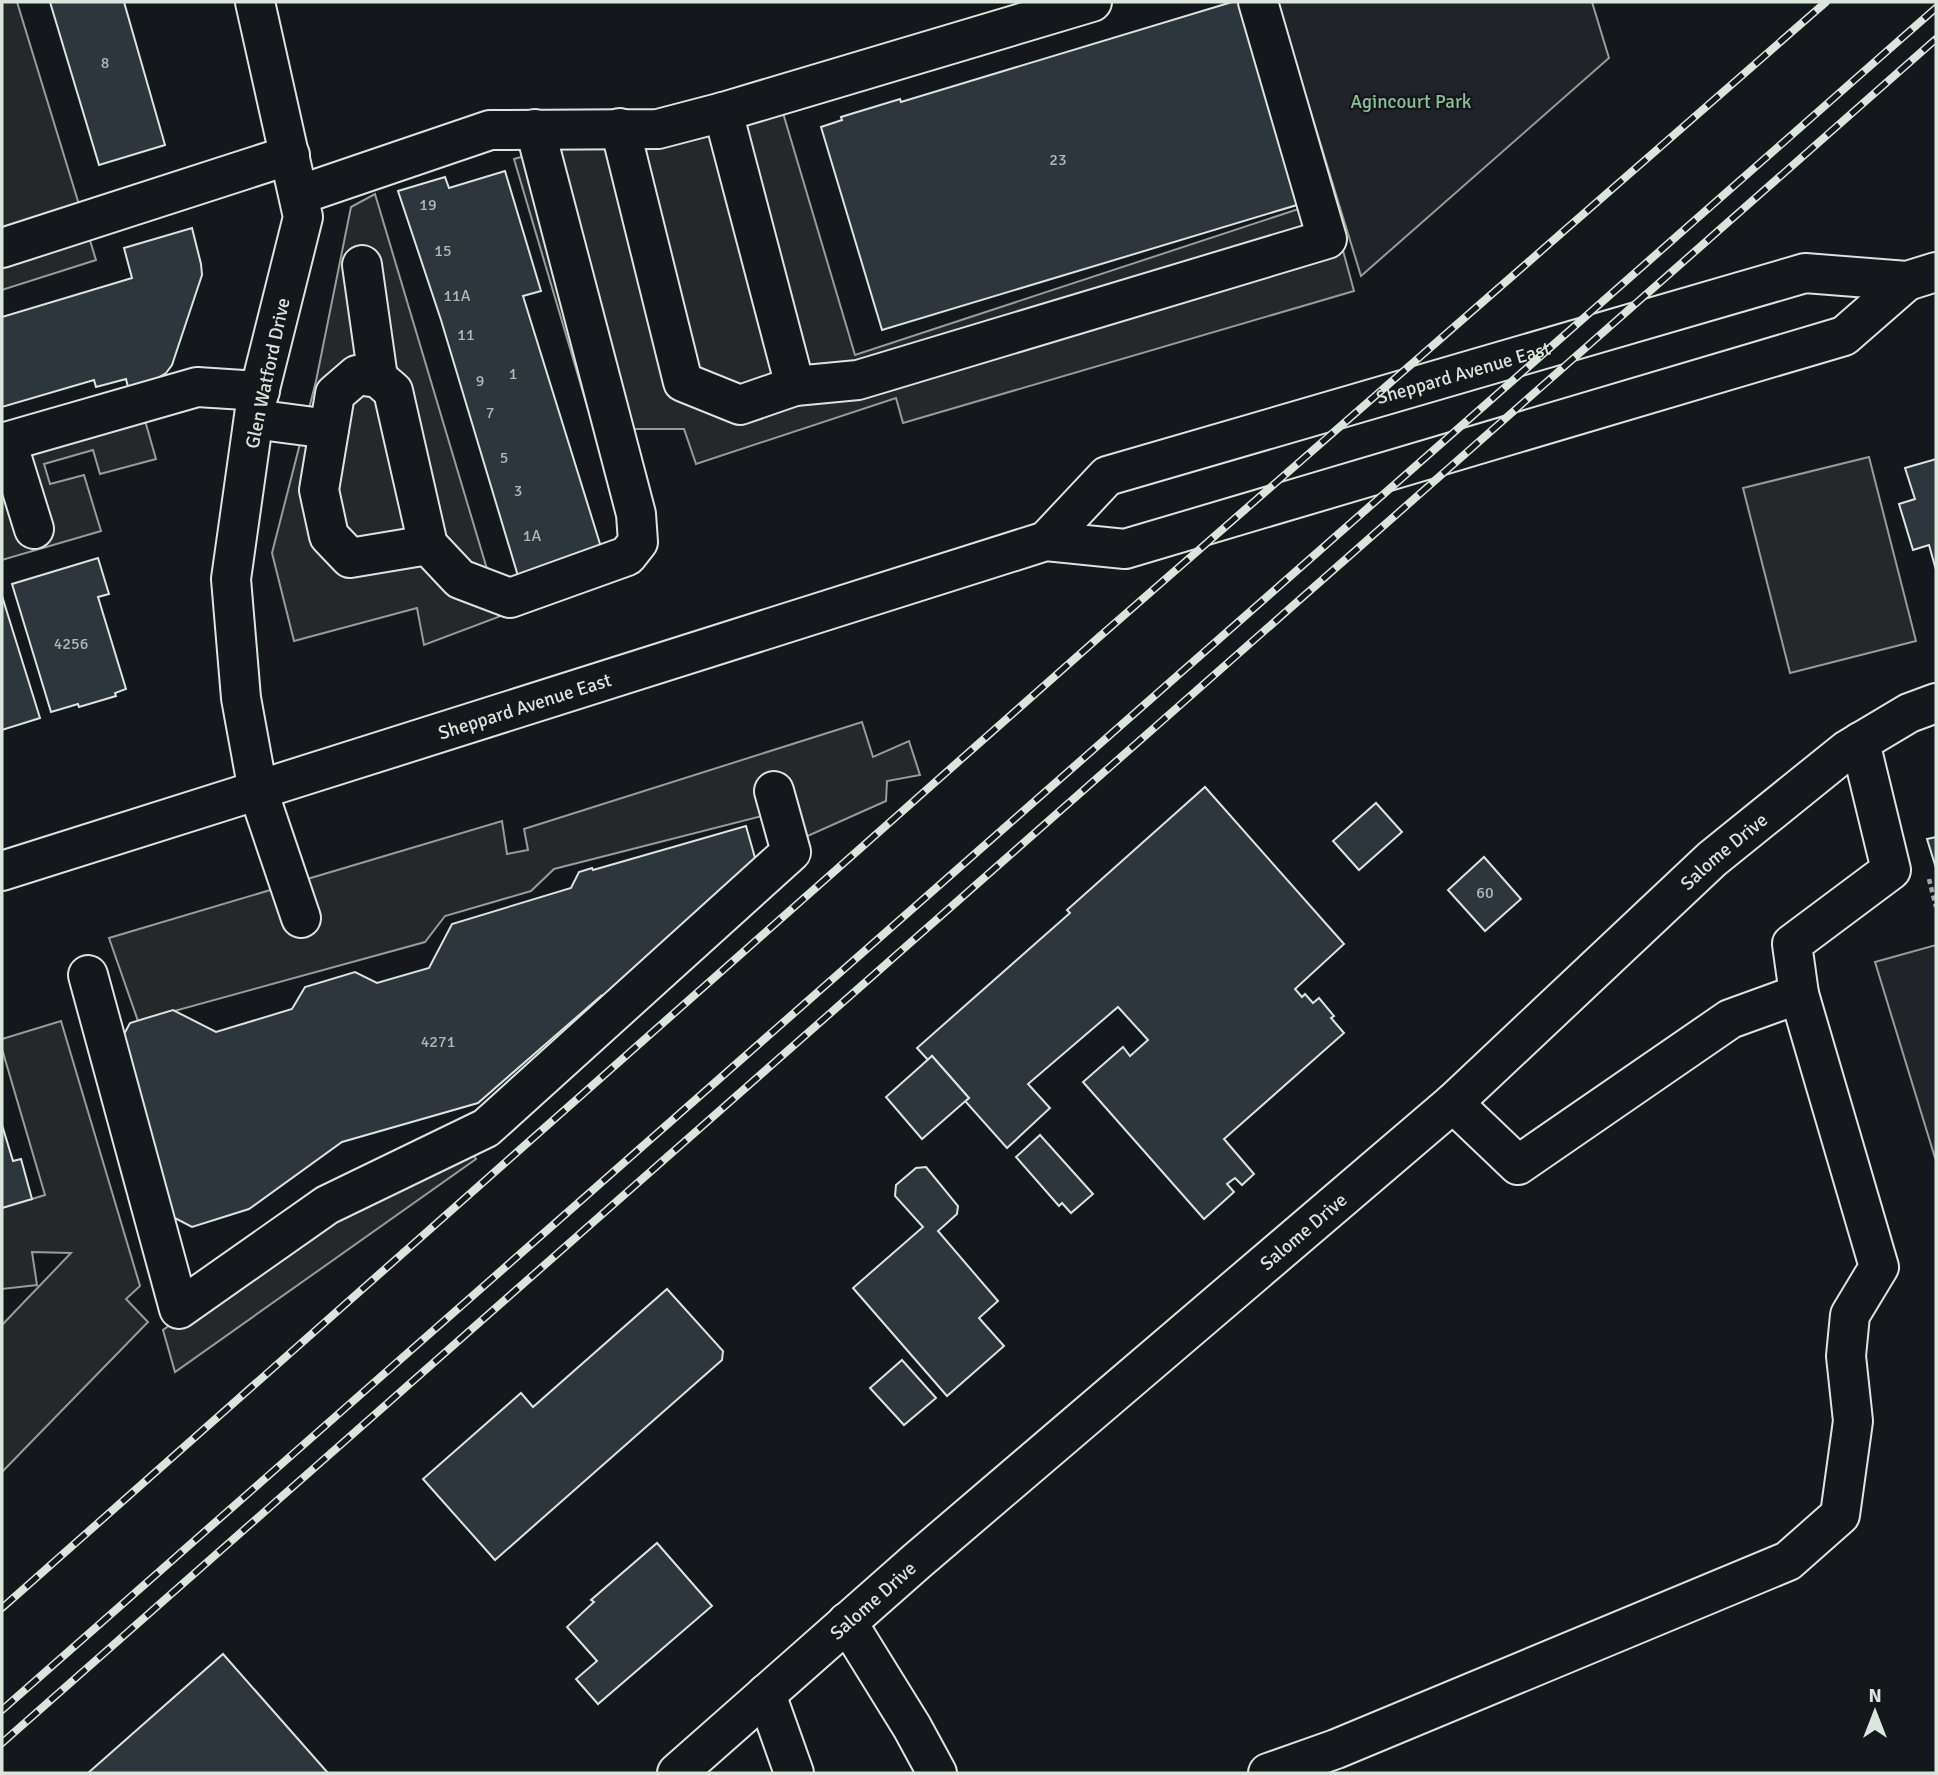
<svg xmlns="http://www.w3.org/2000/svg" width="1938" height="1775" viewBox="0 0 1938 1775" font-family="Signika,sans-serif">
<style>
.green{fill:#202428;stroke:#939e99;stroke-width:2}
.parking{fill:#24282b;stroke:#939e99;stroke-width:2}
.building{fill:#2c363c;stroke:#d8e6dc;stroke-width:2}
.lines{fill:none;stroke-linecap:round;stroke-linejoin:round}
.minor-casing{stroke:#d8e6dc;stroke-width:42}
.major-casing{stroke:#d8e6dc;stroke-width:42}
.path{stroke:#9da8a2;stroke-width:4.5;stroke-dasharray:5 3.5;stroke-linecap:butt}
.minor{stroke:#14181c;stroke-width:38}
.major{stroke:#14181c;stroke-width:38}
.rail-casing{stroke:#d8e6dc;stroke-width:8}
.rail{stroke:#14181c;stroke-width:5;stroke-dasharray:16;stroke-linecap:butt}
.labels{text-anchor:middle;stroke-width:5;stroke-linejoin:round;paint-order:stroke}
.number-label{font-size:16px;fill:#adbab4}
.park-label{font-size:19px;fill:#8ac095;stroke:#14181c}
.street-label{font-size:19px;fill:#d8e6dc;stroke:#14181c}
</style>
<rect width="100%" height="100%" fill="#14181c"/>
<g class="green">
<path d="M1277 2H1592L1609 58 1361 276Z"/>
<path d="M1936 945V1161L1875 962Z"/>
</g>
<g class="parking">
<path d="M2 2H17L96 260 2 290Z"/>
<path d="M775 86 855 355 1329 199 1354 291 903 423 896 398 696 464 684 429H630L603 460 514 159Z"/>
<path d="M375 194 501 616 424 645 417 608 294 641 272 553 316 381 351 207Z"/>
<path d="M138 396 156 459 100 474 93 450 44 464 50 484 84 475 101 531 2 560V436Z"/>
<path d="M1869 457 1916 641 1790 673 1743 488Z"/>
<path d="M862 722 873 757 909 741 920 775 887 781 886 801 792 843 778 812 554 869 531 891 445 916 425 942 138 1021 109 938 502 821 507 854 528 850 524 829Z"/>
<path d="M61 1021 140 1286 126 1299 148 1322 2 1472V1325L71 1253 32 1252 37 1285 2 1289V1208L45 1195 2 1049V1039Z"/>
<path d="M454 1127 476 1159 175 1372 163 1330Z"/>
</g>
<g class="building">
<path d="M50 2H124L165 145 99 165Z"/>
<path d="M1232 2H1247L1307 202 882 330 821 127 842 120 841 117 900 99 901 102Z"/>
<path d="M505 171 541 291 523 296 605 560 521 586 441 320 398 191 445 177 449 188Z"/>
<path d="M192 228 201 264 202 275 172 365 166 373 156 379 128 387 126 379 96 387 94 380 2 407V317L132 278 124 248Z"/>
<path d="M1936 459V570L1929 545 1913 550 1899 504 1915 499 1905 468Z"/>
<path d="M98 558 109 594 98 597 126 689 115 693 116 696 79 707 78 704 51 712 12 584Z"/>
<path d="M2 596 40 718 2 730Z"/>
<path d="M1205 787 1344 944 1295 989 1302 997 1305 994 1313 1003 1319 998 1334 1016 1331 1018 1344 1033 1224 1139 1254 1174 1242 1185 1235 1178 1227 1184 1234 1192 1204 1219 1083 1082 1123 1047 1130 1056 1148 1040 1118 1007 1028 1084 1050 1108 1007 1148 965 1101 969 1098 932 1056 928 1060 917 1048 1070 913 1067 910Z"/>
<path d="M1376 803 1402 832 1359 870 1333 841Z"/>
<path d="M746 826 757 865 602 1002 601 996 478 1103 342 1142 249 1209 192 1227 169 1215 117 1047 130 1023 173 1010 216 1032 292 1009 305 987 355 972 377 983 429 968 452 924 571 888 579 872 592 868 593 870Z"/>
<path d="M1936 837V868L1927 839Z"/>
<path d="M1484 857 1521 899 1485 931 1448 890Z"/>
<path d="M932 1056 969 1098 922 1139 886 1097Z"/>
<path d="M2 1125 13 1161 21 1159 32 1199 2 1208Z"/>
<path d="M1040 1135 1093 1194 1071 1213 1062 1203 1059 1206 1016 1157Z"/>
<path d="M926 1167 958 1206 957 1214 938 1231 998 1301 979 1318 1004 1346 947 1396 853 1288 923 1227 895 1196 896 1185 916 1168Z"/>
<path d="M667 1289 723 1351 722 1360 495 1560 423 1479 521 1393 533 1407Z"/>
<path d="M902 1360 936 1398 904 1425 870 1388Z"/>
<path d="M657 1543 712 1606 598 1704 576 1679 597 1661 567 1627 594 1602 591 1600Z"/>
<path d="M223 1654 328 1773H88Z"/>
</g>
<g class="lines">
<g class="minor-casing">
<g id="minor">
<path d="M255 2 303 217 255 409 231 579 241 698 258 791 301 918"/>
<path d="M723 112 795 386 858 380 1327 239 1258 2"/>
<path d="M620 128 683 382 740 405 795 386"/>
<path d="M299 195 490 130 658 129 723 112 1092 2"/>
<path d="M2 248 290 155"/>
<path d="M362 265 378 378"/>
<path d="M254 419 329 429"/>
<path d="M7 442 34 529"/>
<path d="M2 443 197 387 260 391"/>
<path d="M428 545 350 558 329 536 319 490 335 394 357 375 378 378 393 391 428 545 460 579 510 598 627 556 638 542 636 514 535 129"/>
<path d="M88 975 179 1309 327 1205 486 1128 791 852 774 791"/>
<path d="M1453 1103 1518 1165 1730 1019 1799 994"/>
<path d="M847 1622 912 1727 937 1773"/>
<path d="M766 1694 794 1773"/>
<path id="s1" d="M677 1773 917 1561 1453 1103 1712 859 1847 750 1909 713 1936 703"/>
<path d="M1268 1773 1336 1749 1788 1561 1840 1515 1853 1421 1846 1356 1850 1315 1879 1267 1799 994 1792 944 1891 870 1860 742"/>
</g>
</g>
<g class="major-casing">
<g id="major">
<path id="s2" d="M1046 541 1107 476 1805 273 1907 281 1936 272"/>
<path id="s3" d="M2 871 1046 541 1125 549 1844 336 1907 281"/>
</g>
</g>
<path class="path" d="M1929 879 1936 907"/>
<use href="#minor" class="minor"/>
<use href="#major" class="major"/>
<g class="rail-casing">
<g id="rail">
<path d="M2 1608 1098 638 1826 2"/>
<path d="M2 1710 1936 8"/>
<path d="M2 1743 1936 39"/>
</g>
</g>
<use href="#rail" class="rail"/>
</g>
<g class="labels">
<g class="number-label">
<text x="105" y="68">8</text>
<text x="1058" y="165">23</text>
<text x="428" y="210">19</text>
<text x="443" y="256">15</text>
<text x="457" y="301">11A</text>
<text x="466" y="340">11</text>
<text x="513" y="379">1</text>
<text x="480" y="386">9</text>
<text x="490" y="418">7</text>
<text x="504" y="463">5</text>
<text x="518" y="496">3</text>
<text x="532" y="541">1A</text>
<text x="71" y="649">4256</text>
<text x="1485" y="898">60</text>
<text x="438" y="1047">4271</text>
</g>
<g class="park-label">
<text x="1411" y="108">Agincourt Park</text>
</g>
<g class="street-label">
<text dy="7" stroke="none"><textPath href="#s2" startOffset="460">Sheppard Avenue East</textPath></text>
<text transform="translate(267 373) rotate(-78)" y="7">Glen Watford Drive</text>
<text dy="7" stroke="none"><textPath href="#s3" startOffset="548">Sheppard Avenue East</textPath></text>
<text dy="7" stroke="none"><textPath href="#s1" startOffset="1395">Salome Drive</textPath></text>
<text dy="7" stroke="none"><textPath href="#s1" startOffset="828">Salome Drive</textPath></text>
<text dy="7" stroke="none"><textPath href="#s1" startOffset="261">Salome Drive</textPath></text>
</g>
</g>
<rect width="1938" height="1775" fill="none" stroke="#d8e6dc" stroke-width="7"/>
<g transform="translate(1875 1712)" stroke="#14181c" stroke-width="5" paint-order="stroke">
<path d="M0-5L12 26L0 18L-12 26Z" fill="#d8e6dc"/>
<text y="-10" font-size="19" font-weight="bold" text-anchor="middle" fill="#d8e6dc">N</text>
</g>
</svg>
